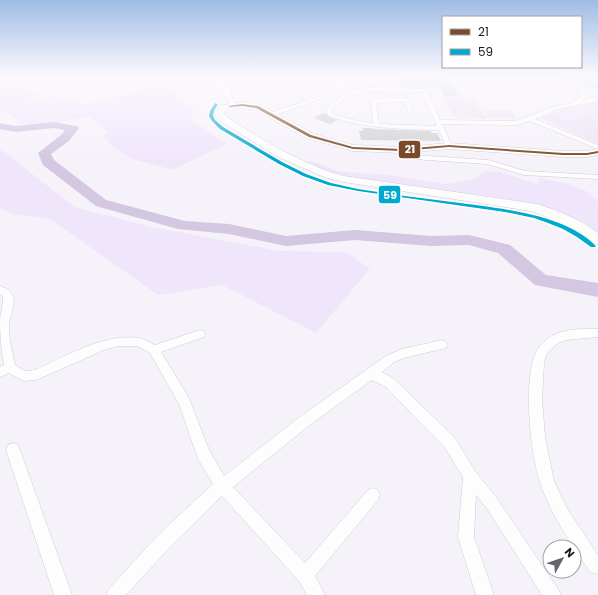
<svg xmlns="http://www.w3.org/2000/svg" width="598" height="595" viewBox="0 0 598 595" font-family="Poppins,sans-serif">
<style>
.built{fill:#ece5f4}
.green{fill:#f0e6fc}
.lines{fill:none;stroke-linecap:round;stroke-linejoin:round}
.river{fill:#d3c7e1;fill-rule:evenodd}
.building{fill:#d2d3d5}
.street-casing{stroke:#ceccd1;stroke-width:1}
.primary-casing{stroke:#ceccd1;stroke-width:1}
.street{fill:#fefdfe;fill-rule:evenodd}
.primary{fill:#fefdfe;fill-rule:evenodd}
.bus-1-casing{stroke:#fff;stroke-width:3}
.bus-2-casing{stroke:#fff;stroke-width:3}
.bus-1{fill:#7a4b2a;fill-rule:evenodd}
.bus-2{fill:#00a9ce;fill-rule:evenodd}
.line-badge{stroke:#fff;stroke-width:1.5}
.badge-label{font-size:11px;text-anchor:middle;font-weight:bold;fill:#fff}
</style>
<rect width="100%" height="100%" fill="#f6f2fa"/>
<g class="built">
<path d="M395 76H443L452 80 458 90 380 87 373 84 383 79Z"/>
<path d="M442 98 472 99 488 119 455 118Z"/>
<path d="M587 103H598V144L543 119V117L561 110Z"/>
<path d="M484 110 511 111 517 119 489 118Z"/>
</g>
<g class="green">
<path d="M0 76 31 77 18 81 39 85 27 89 42 94 29 98 32 102 54 96 86 104 166 84 195 111 190 119 227 144 172 170 133 159 116 149 103 137 108 132 90 116C69 120 39 128 18 123L16 118 0 109Z"/>
<path d="M580 106 598 113 567 122 553 115Z"/>
<path d="M0 149 75 207 147 226 279 251 346 252 370 269 316 333 222 285 158 295 50 219 12 214 0 207Z"/>
<path d="M301 160 318 163 337 171 387 175 446 184 477 178 485 171 500 172 538 184 539 178 568 184 586 191 598 201V234C554 200 498 198 445 191 411 186 377 181 342 176L319 169Z"/>
</g>
<g class="lines">
<path class="river" d="M54 122 77 126 79 128 69 141 51 154 54 160 106 200 185 221 229 224 286 236 355 230 431 236 469 235 510 245 546 275 598 283V297L535 285 498 253 469 245 431 246 355 240 286 246 229 234 178 229 96 206 43 165 38 153 61 135 65 130 54 128 15 132 0 129V123L15 126Z"/>
</g>
<g class="building">
<path d="M400 76H445L459 97 444 96 439 86 404 85Z"/>
<path d="M555 76H598V89L580 85 577 83 574 84 554 80Z"/>
<path d="M323 113 326 114 329 117 337 120 330 124 314 118Z"/>
<path d="M362 128H373V129L431 131V133H437L441 141 361 140 359 131H363Z"/>
</g>
<g class="lines">
<g class="street-casing">
<g id="street">
<path d="M73 76H83L60 81 35 78 37 77 60 79Z"/>
<path d="M90 76H94L99 82C108 81 114 76 121 76L113 82 98 84Z"/>
<path d="M211 76H216L227 87 263 78 261 76H281L272 79 313 99 341 89V88L323 76H329L346 86 347 90 272 116 269 114 270 113 308 100 267 80 242 85 229 90 236 106 231 107 223 90Z"/>
<path d="M380 76H387L368 87 363 86Z"/>
<path d="M577 84 585 92 586 97 582 101 598 97V101L557 109 535 119 598 145V149L530 121 516 125 442 124 452 146 449 148 446 146 439 130C401 129 365 129 329 116L326 110C353 79 387 88 424 89L427 91 440 120 516 121 553 107 573 103 580 97 579 92 575 85ZM364 91 422 92 437 126 379 124 376 103 405 102 408 113 413 114 410 100 407 98H381L371 101 373 123 357 121 333 114 332 110 344 98Z"/>
<path d="M400 149H404L414 155 488 160 525 171 598 175V179L524 175 487 164 413 159 400 151Z"/>
<path d="M0 286C25 294 8 313 9 328 9 341 13 353 15 365L25 371 35 370C64 357 105 333 138 338 143 338 150 343 155 345L200 330 204 331 205 334 204 337 161 352 189 398 209 450 224 476 301 416 386 356 402 349 442 340 446 342 448 345 446 348 404 358 394 362 382 372 394 379 455 438 475 471 496 497 558 589 561 595H542L486 507 476 495 474 537 494 595H476L458 537 463 477 445 448 386 387 372 380 311 424 233 487 305 563 368 490 373 488 378 490 380 495 378 500 315 576 325 595H307L299 581 222 496 170 547 126 595H106L109 589 158 535 213 484 198 459 179 404 150 353 137 346H118L104 350 36 380 24 381 9 373 0 377V367L4 365C1 350 0 334 0 319 1 311 3 305 3 297L0 294Z"/>
<path d="M598 329V337L566 340 558 343 550 350 546 355 544 364 542 398 545 437 554 481 568 510 598 555V573L596 574 590 572C571 543 550 514 540 482 530 452 523 380 536 352 538 347 542 344 546 340 560 328 580 329 598 329Z"/>
<path d="M13 443 18 445 20 450 72 595H54L6 450 8 445Z"/>
</g>
</g>
<g class="primary-casing">
<path id="primary" d="M242 102 260 105 314 134 353 145 402 147 449 143 563 151H587L598 149V155L587 157H563L449 149 402 153 353 151 306 138 255 109 227 108 224 114 228 118C265 141 302 165 344 176L537 204C559 211 580 219 598 233V244L593 243 578 232 563 223 531 211 344 182 324 177 278 157 222 122 214 114 220 106Z"/>
</g>
<use href="#street" class="street"/>
<use href="#primary" class="primary"/>
<g class="bus-1-casing">
<path id="bus-1" d="M242 104 258 106 311 135 353 147 402 149 449 145 563 153H587L598 151V153L587 155H563L449 147 402 151 353 149 309 137 256 108 242 106 230 107 228 106Z"/>
</g>
<g class="bus-2-casing">
<path id="bus-2" d="M215 103 218 104 214 111 213 116 215 120 223 127 282 162 306 174 331 183 358 189C389 194 421 198 452 202 496 208 564 213 596 246L595 247H591L577 237 563 229 548 223 534 218 505 212 358 191 328 185 303 176 279 164 220 129 212 121 209 116 210 111Z"/>
</g>
<use href="#bus-1" class="bus-1"/>
<use href="#bus-2" class="bus-2"/>
</g>
<linearGradient id="sky" x2="0" y2="1"><stop stop-color="#9fbce5"/><stop offset="0.48" stop-color="#fbf9fd"/><stop offset="1" stop-color="#fbf9fd" stop-opacity="0"/></linearGradient>
<rect width="598" height="159" fill="url(#sky)"/>
<g class="line-badge">
<rect x="398" y="140" width="23" height="19" rx="4" fill="#7a4b2a"/>
<rect x="378" y="185" width="23" height="19" rx="4" fill="#00a9ce"/>
</g>
<g class="badge-label">
<text x="410" y="153">21</text>
<text x="390" y="199">59</text>
</g>
<rect x="442" y="16" width="140" height="52" fill="#ffffff" stroke="#a3a2a4"/>
<rect x="450" y="29" width="20" height="6" fill="#7a4b2a" stroke="#a3a2a4"/>
<text x="478" y="36" font-size="12" fill="#19171c">21</text>
<rect x="450" y="49" width="20" height="6" fill="#00a9ce" stroke="#a3a2a4"/>
<text x="478" y="56" font-size="12" fill="#19171c">59</text>
<g transform="translate(562 559) rotate(50)"><circle r="19" fill="#ffffff" stroke="#a3a2a4"/>
<path d="M0-3L7 15L0 10L-7 15Z" fill="#66646a"/>
<text y="-6" font-size="11" font-weight="bold" text-anchor="middle" fill="#19171c">N</text>
</g>
</svg>
